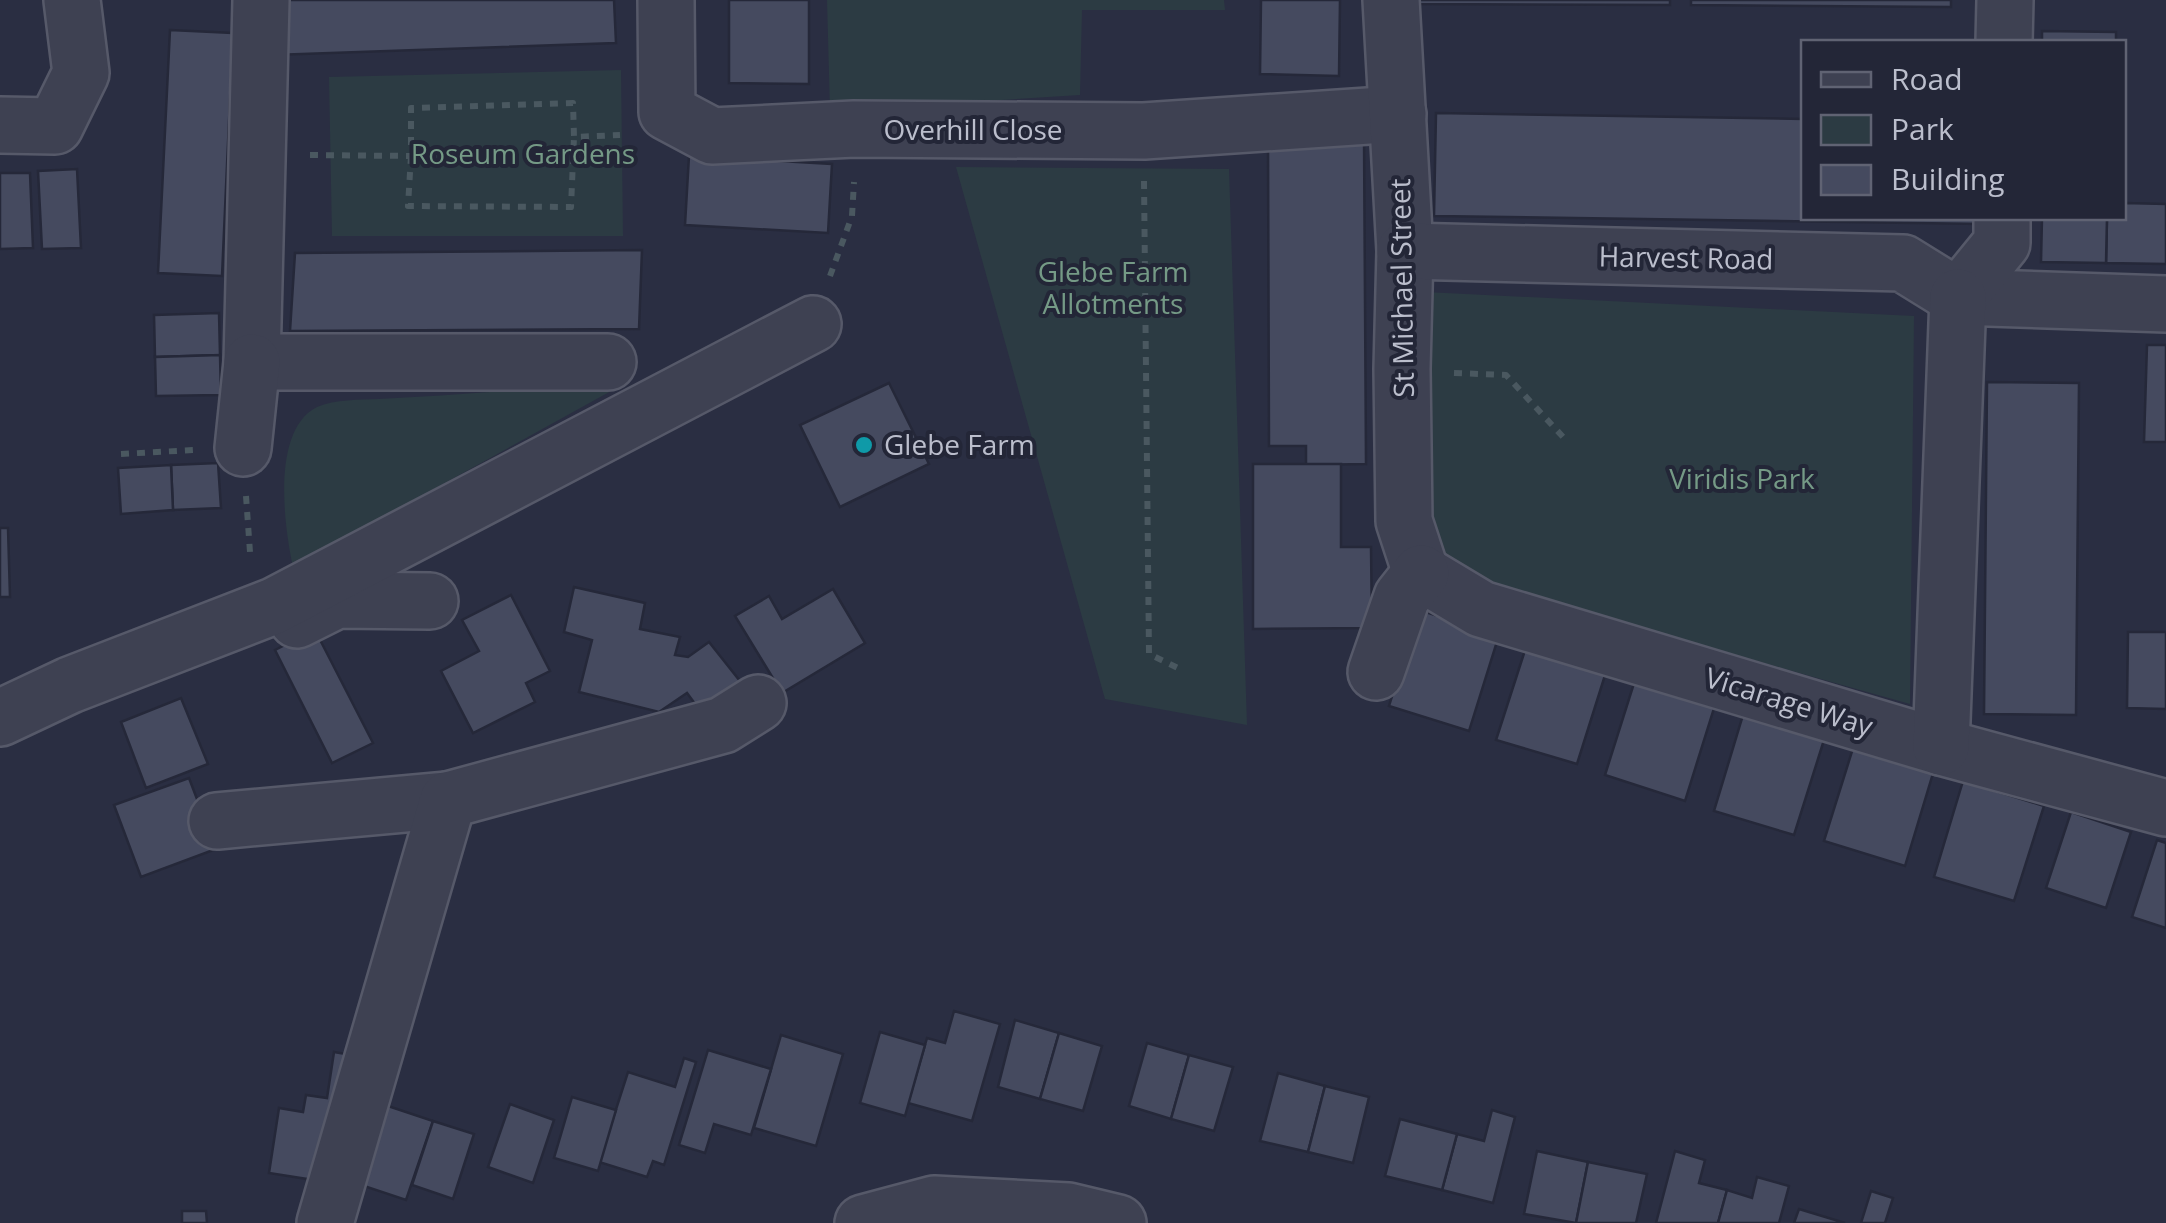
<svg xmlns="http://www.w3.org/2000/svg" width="2166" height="1223" viewBox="0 0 2166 1223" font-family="'Open Sans',sans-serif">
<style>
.green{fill:#2c3b43}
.building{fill:#454a5f;stroke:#252839;stroke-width:2.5}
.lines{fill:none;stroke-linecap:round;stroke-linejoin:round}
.minor-casing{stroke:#565969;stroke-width:60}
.path{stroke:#4a5860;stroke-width:6;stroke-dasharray:8 8;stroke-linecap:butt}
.minor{stroke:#3e4152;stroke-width:55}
.culture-dot{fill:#0f9aa8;stroke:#232637;stroke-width:4}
.labels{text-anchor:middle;stroke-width:8;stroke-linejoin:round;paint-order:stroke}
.street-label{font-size:28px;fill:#bbbecc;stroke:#232637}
.park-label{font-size:28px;fill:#759a86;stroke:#232637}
.poi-label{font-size:28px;fill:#bbbecc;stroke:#232637;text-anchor:start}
</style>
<rect width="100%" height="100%" fill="#2a2e42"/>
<g class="green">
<path d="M827 0H1224L1225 10H1082L1080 95 830 111Z"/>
<path d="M621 70 623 236H332L329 77Z"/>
<path d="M956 167 1229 169 1247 725 1105 699Z"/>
<path d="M1425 292 1914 316 1910 704 1478 583 1439 558 1424 516Z"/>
<path d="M503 391H611L293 567C284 526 271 430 317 407 335 399 360 400 379 399 420 397 462 394 503 391Z"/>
</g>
<g class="building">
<path d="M271 0H614L616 43 273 55Z"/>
<path d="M729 0H809V84L729 83Z"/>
<path d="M1261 0H1340L1339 76 1260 74Z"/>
<path d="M1412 0H1670V5L1412 4Z"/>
<path d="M1691 0H1951V7L1691 5Z"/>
<path d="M170 30 233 33 222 276 158 273Z"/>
<path d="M2042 31 2116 32V42H2042Z"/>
<path d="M1436 113 1804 119V218H1982V224L1434 216Z"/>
<path d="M1268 136H1364L1366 464 1306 465V446H1269Z"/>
<path d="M689 156 832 164 828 233 685 225Z"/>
<path d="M77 169 81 248 42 249 38 171Z"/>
<path d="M0 173H30L33 248 0 249Z"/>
<path d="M2124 203 2166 204V264L2106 263 2107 218H2124Z"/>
<path d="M2042 218H2107L2106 263 2041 262Z"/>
<path d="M642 250 639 329 290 331 295 253Z"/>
<path d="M219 313 220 355 155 357 154 315Z"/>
<path d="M2147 345H2166V442H2144Z"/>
<path d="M220 355 221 395 156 396 155 357Z"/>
<path d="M1987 382 2079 383 2076 715 1984 714Z"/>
<path d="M889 383 929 464 840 507 800 425Z"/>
<path d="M218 463 221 508 173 510 171 465Z"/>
<path d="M1253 464H1341V547H1371L1372 628 1253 629Z"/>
<path d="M171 465 173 510 121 514 118 468Z"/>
<path d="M0 528H8L10 597H0Z"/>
<path d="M574 587 645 603 640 629 680 637 675 655 688 657 709 642 751 695 707 720 687 693 659 712 579 692 592 640 564 632Z"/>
<path d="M833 589 865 643 782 693 735 616 769 596 782 619Z"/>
<path d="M511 595 550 671 526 683 535 702 473 733 441 671 479 651 462 620Z"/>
<path d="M1419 610 1499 635 1469 731 1389 706Z"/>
<path d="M315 630 373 743 332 763 275 650Z"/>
<path d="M2128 632H2166V709L2127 708Z"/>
<path d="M1527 644 1607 669 1577 764 1496 740Z"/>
<path d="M1635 680 1715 705 1685 801 1605 775Z"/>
<path d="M181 698 208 764 146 788 121 722Z"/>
<path d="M1743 715 1824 740 1794 835 1714 811Z"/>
<path d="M1854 745 1934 770 1905 866 1824 841Z"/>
<path d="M189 778 216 849 141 877 114 805Z"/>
<path d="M1963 781 2044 806 2014 901 1934 877Z"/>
<path d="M2071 812 2131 832 2106 908 2046 888Z"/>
<path d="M2157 840 2166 843V928L2132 917Z"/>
<path d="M954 1011 1000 1024 972 1121 908 1103 927 1038 945 1043Z"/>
<path d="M1015 1020 1059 1033 1040 1099 998 1087Z"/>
<path d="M880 1032 925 1045 905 1116 860 1103Z"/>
<path d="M1059 1033 1102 1046 1083 1111 1040 1099Z"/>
<path d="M781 1035 843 1054 816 1146 754 1128Z"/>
<path d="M1147 1043 1189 1055 1171 1119 1129 1106Z"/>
<path d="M708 1050 771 1069 751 1135 714 1124 705 1153 679 1145Z"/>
<path d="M334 1052 363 1057 320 1181 269 1173 279 1108 303 1112 306 1095 327 1098Z"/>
<path d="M1189 1055 1233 1067 1214 1131 1171 1119Z"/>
<path d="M684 1058 696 1062 664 1165 653 1161 647 1177 599 1162 628 1072 675 1087Z"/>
<path d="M1278 1073 1325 1086 1308 1152 1260 1141Z"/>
<path d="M1325 1086 1369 1097 1353 1163 1308 1152Z"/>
<path d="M572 1097 616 1110 598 1171 554 1158Z"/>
<path d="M382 1104 433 1121 406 1200 355 1183Z"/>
<path d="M510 1104 554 1120 533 1183 488 1167Z"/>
<path d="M1492 1110 1515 1117 1493 1203 1442 1190 1457 1134 1484 1141Z"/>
<path d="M1400 1119 1457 1134 1442 1190 1385 1176Z"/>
<path d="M433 1121 474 1134 453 1199 412 1185Z"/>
<path d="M1537 1151 1588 1162 1576 1223 1524 1214Z"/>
<path d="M1675 1151 1705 1160 1699 1183 1727 1190 1718 1223H1656Z"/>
<path d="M1588 1162 1647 1174 1636 1223H1576Z"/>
<path d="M1757 1177 1789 1186 1779 1223H1718L1727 1190 1752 1198Z"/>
<path d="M1871 1191 1893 1198 1885 1223H1861Z"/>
<path d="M1799 1209 1845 1223H1794Z"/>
<path d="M182 1211H206L207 1223H182Z"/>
</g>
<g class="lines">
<g class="minor-casing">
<g id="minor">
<path d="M261 0 252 362H608"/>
<path d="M666 0 667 112 712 136 854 129 1144 131 1398 114"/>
<path d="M1391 0 1405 251 1402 369 1404 521 1421 573"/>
<path d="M2004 42 2005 0"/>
<path d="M0 125 55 126 81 73 72 0"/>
<path d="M1405 251 1903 263 1958 297 2166 304"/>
<path d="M1958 297 2002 243V218"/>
<path d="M243 448 252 362"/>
<path d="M1421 573 1481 609 1941 747 2166 808"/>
<path d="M297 620 337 600 430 601"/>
<path d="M1376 672 1402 597 1421 573"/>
<path d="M0 718 70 685 274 606 813 324"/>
<path d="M1941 747 1958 297"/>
<path d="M217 821 448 800"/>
<path d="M325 1223 448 800 723 725 758 703"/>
<path d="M863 1223 934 1204 1068 1211 1118 1223"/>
</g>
</g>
<g class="path">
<path d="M310 155 411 156V108L573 103 574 137 620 135"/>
<path d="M411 156 408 206 571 207 574 137"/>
<path d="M1144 181 1149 654 1182 670"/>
<path d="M830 276 852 216 854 182"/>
<path d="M1454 373 1506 375 1564 438"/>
<path d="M121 454 194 450"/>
<path d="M246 496 250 552 253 558"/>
</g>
<use href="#minor" class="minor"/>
</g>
<circle class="culture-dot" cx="864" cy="445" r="10"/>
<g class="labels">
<g class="street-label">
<text x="973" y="140">Overhill Close</text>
<text transform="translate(1686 258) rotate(1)" y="10">Harvest Road</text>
<text transform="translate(1402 288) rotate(-91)" y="10">St Michael Street</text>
<text transform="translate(1789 702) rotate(17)" y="10">Vicarage Way</text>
</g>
<g class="park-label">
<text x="523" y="164">Roseum Gardens</text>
<text x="1113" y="282">Glebe Farm<tspan x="1113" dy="32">Allotments</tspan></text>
<text x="1742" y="489">Viridis Park</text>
</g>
<g class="poi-label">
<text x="884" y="455">Glebe Farm</text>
</g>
</g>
<rect x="1801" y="40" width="325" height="180" fill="#232637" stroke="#606373" stroke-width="2.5"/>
<rect x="1821" y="72" width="50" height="15" fill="#3e4152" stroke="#606373" stroke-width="2.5"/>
<text x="1891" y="90" font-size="30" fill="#bbbecc">Road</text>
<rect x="1821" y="115" width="50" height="30" fill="#2c3b43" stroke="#606373" stroke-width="2.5"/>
<text x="1891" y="140" font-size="30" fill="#bbbecc">Park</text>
<rect x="1821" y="165" width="50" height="30" fill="#454a5f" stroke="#606373" stroke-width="2.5"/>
<text x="1891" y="190" font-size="30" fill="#bbbecc">Building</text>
</svg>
